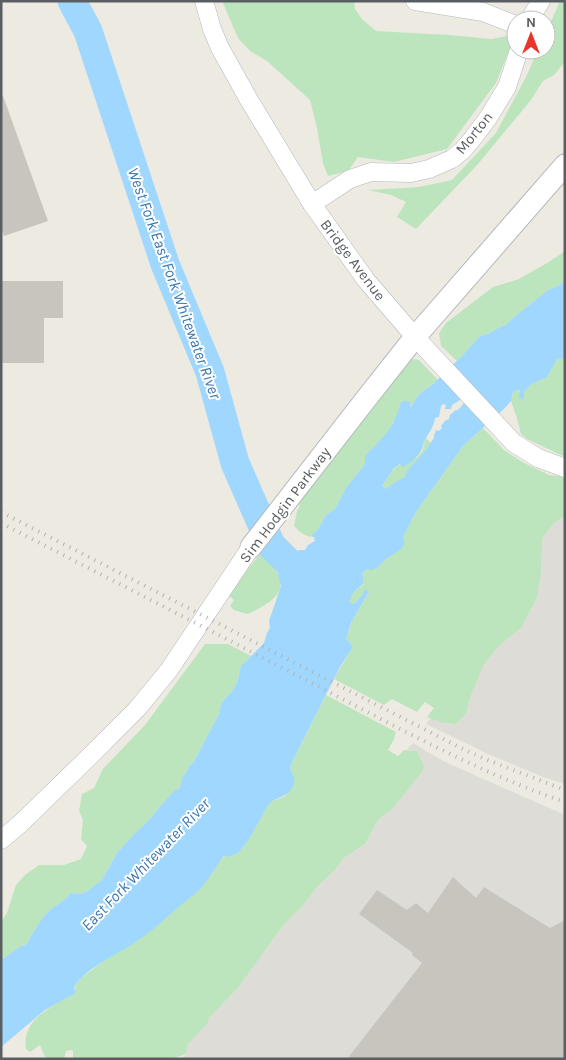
<svg xmlns="http://www.w3.org/2000/svg" width="566" height="1060" viewBox="0 0 566 1060" font-family="Karla,sans-serif">
<style>
.industrial{fill:#dedcd6}
.green{fill:#bde5bd}
.water{fill:#9fd7ff;fill-rule:evenodd}
.lines{fill:none;stroke-linecap:round;stroke-linejoin:round}
.river{stroke:#9fd7ff;stroke-width:29}
.building{fill:#c8c5be}
.minor-casing{stroke:#b4b7bc;stroke-width:19}
.tertiary-casing{stroke:#b4b7bc;stroke-width:23}
.minor{stroke:#fff;stroke-width:18}
.tertiary{stroke:#fff;stroke-width:21}
.rail{stroke:#b2b3b3;stroke-width:4;stroke-dasharray:1 6;stroke-linecap:butt}
.labels{text-anchor:middle;stroke-width:4;stroke-linejoin:round;paint-order:stroke}
.street-label{font-size:15px;fill:#5a5e62;stroke:#fff}
.water-label{font-size:16px;font-style:italic;fill:#3b78b2;stroke:#fff}
</style>
<rect width="100%" height="100%" fill="#edeae1"/>
<g class="industrial">
<path d="M563 515H565V784L543 777 488 754 426 724 431 718 448 724H456L466 714 470 698 484 665 497 648 522 627 537 598 541 574 542 547 543 537 553 524Z"/>
<path d="M413 743 443 761 565 815V1059H182L186 1054 188 1044 206 1024 209 1018 238 988 282 927 304 904 317 887 335 870 344 858 366 843 378 820 393 808 412 750H407Z"/>
</g>
<g class="green">
<path d="M222 1H354L355 9 362 19 376 31 449 35 492 39 506 36 512 43 496 83 447 149 394 162 358 157 348 171 328 176 323 163 317 128 310 100 267 61 250 51 238 38Z"/>
<path d="M560 1H565V62L554 75 543 81 531 100 478 164 416 229 397 217 406 202 391 195 368 190 419 187 452 180 496 133 527 75 538 50H546V33Z"/>
<path d="M565 251V281L558 286 548 290 513 318 506 325 496 329 490 333 479 337 462 356 457 361 441 346 439 333 446 323 493 287 519 279 547 263Z"/>
<path d="M557 358H565V457L527 439 521 434 517 418 511 401 513 392 517 390 524 391 532 384 547 377Z"/>
<path d="M414 359 419 360 438 380 419 394 411 407 410 406 411 402 400 405 397 417 392 423V428L383 439 365 456V464L346 488 335 509 326 515 317 531 311 535 314 537C304 537 300 532 294 526L297 511 300 506 299 505 300 501 410 361Z"/>
<path d="M483 428 504 450 524 463 549 475 565 477V515L553 524 543 537 542 547 541 574 537 598 522 627 497 648 484 665 470 698 466 714 456 724C445 724 437 721 427 717L434 708 425 702 417 712 392 699 384 705 334 679 349 653 352 645 346 639V636L349 632 352 621 363 602 369 593 363 594 354 604 348 602 353 593 364 584 362 574 367 569 377 568 387 558 395 552 416 512 463 446Z"/>
<path d="M426 438 431 443C428 446 426 449 424 453 418 462 407 466 406 477L392 484 386 489 382 486C387 480 390 472 396 467 404 461 415 462 421 453 424 449 423 443 426 438Z"/>
<path d="M264 549C271 555 273 561 276 569 279 575 282 582 280 588 278 600 257 610 247 614L234 610 230 606 234 600 229 596 244 574Z"/>
<path d="M205 644H228L251 656 245 662 240 669 237 683 231 693 225 698 221 704 219 714 193 763 190 765 187 770 179 789 157 810 151 818 136 832 117 853 102 880 86 892 80 894 71 893C66 900 59 903 52 909 41 918 33 932 26 945L21 946 1 960V922L7 913 16 885 25 875 39 865H64L81 859 87 846 81 839 83 820 79 811 82 794 94 788 103 769 145 725Z"/>
<path d="M326 695 396 732 394 739 388 750 398 756 404 750 417 751 424 767 422 772 393 808 378 820 366 843 344 858 335 870 317 887 304 904 282 927 238 988 209 1018 207 1024 188 1044 186 1054 171 1059H111L105 1058V1059H75L73 1057V1052L72 1050 66 1051 64 1059H49L45 1057 40 1045 30 1052 26 1049C21 1019 53 1006 74 994 75 984 78 981 85 975L197 892 212 873 215 866 225 856 243 848 255 826 269 803 285 796 293 776 290 768 293 760Z"/>
</g>
<path class="water" d="M565 281V358L557 359 547 377 532 384 524 391V399L522 400 519 397 520 390H517L513 392 511 401 505 408 463 446 416 512 403 537 404 544 400 550 387 558 377 568 371 570 367 569 362 574 364 583 353 593 349 602 354 604 363 594 365 589 369 592 363 602 352 621 346 639 352 645V648L340 667 293 760 290 768C292 773 295 778 294 783 291 796 279 796 270 803 267 806 264 812 262 816 254 828 242 861 224 856 214 868 208 882 197 892 192 897 186 900 182 904 166 918 151 932 134 943 119 953 79 972 74 989L76 991 74 994 45 1010 1 1047V960L21 946 26 945C33 933 39 921 49 911 56 905 65 901 71 893L80 894 86 892 102 880 117 853 136 832 151 818 157 810 175 790 179 789 181 784 182 778C187 774 187 766 193 763L219 714 221 704 225 698 231 693 237 683 241 666 264 643 267 633 270 628 269 621 281 586 278 574 299 550H305L308 545 315 541 314 537 311 535 317 531 326 515 335 509 346 488 365 464V456C384 437 394 428 401 402L404 401 411 402 410 406 411 407 419 394 433 384 462 356 479 337 490 333 496 329 506 325 513 318 548 290 558 286ZM463 398 465 402 458 410H456L450 415 449 419 445 421 441 426 442 428 439 431 436 430 434 436V438C430 444 426 449 422 455 416 462 407 467 405 477L392 484 386 489 382 486 394 468 400 464 403 467C408 465 419 456 421 451 423 448 423 443 425 440 429 432 434 427 435 418L439 417 441 406 443 404 446 405 445 409H451L452 405Z"/>
<g class="lines">
<path class="river" d="M72 1 88 31 165 264 210 372 235 463 271 545 307 581"/>
</g>
<g class="building">
<path d="M1 96H3L48 221 4 236 1 228Z"/>
<path d="M1 281H63V318H44V363H1Z"/>
<path d="M453 877 476 898 484 887 550 928 565 920V1059H347L422 963 412 955 413 953 359 914 377 890 407 910 416 903 428 913Z"/>
</g>
<g class="lines">
<g class="minor-casing">
<g id="minor">
<path d="M204 1 212 29 220 48 249 100 312 204 366 280 415 337 514 443 538 458 565 468"/>
<path d="M415 1 483 12 516 25"/>
<path d="M529 20 541 1"/>
<path d="M312 204 350 179 371 172 411 173 429 169 452 159 463 150 473 138 488 118 507 87 519 50"/>
<path d="M1 840 20 824 90 756 137 709 169 670 251 547"/>
</g>
</g>
<g class="tertiary-casing">
<path id="tertiary" d="M251 547 366 399 415 337 565 165"/>
</g>
<use href="#minor" class="minor"/>
<use href="#tertiary" class="tertiary"/>
<g class="rail">
<path d="M1 512 461 748 485 759 565 790"/>
<path d="M1 523C108 578 215 633 321 688 401 729 480 773 565 802"/>
</g>
</g>
<g class="labels">
<g class="street-label">
<text transform="translate(474 133) rotate(-51)" y="5">Morton</text>
<text transform="translate(353 260) rotate(53)" y="5">Bridge Avenue</text>
<text transform="translate(285 505) rotate(-53)" y="5">Sim Hodgin Parkway</text>
</g>
<g class="water-label">
<text transform="translate(175 283) rotate(70)" y="6">West Fork East Fork Whitewater River</text>
<text transform="translate(145 864) rotate(-46)" y="6">East Fork Whitewater River</text>
</g>
</g>
<rect width="566" height="1060" fill="none" stroke="#5a5e62" stroke-width="5"/>
<g transform="translate(531 35)"><circle r="24" fill="#ffffff" stroke="#bdbfc0"/>
<path d="M0-4L9 19L0 12L-9 19Z" fill="#eb3429"/>
<text y="-8" font-size="14" font-weight="bold" text-anchor="middle" fill="#5a5e62">N</text>
</g>
</svg>
